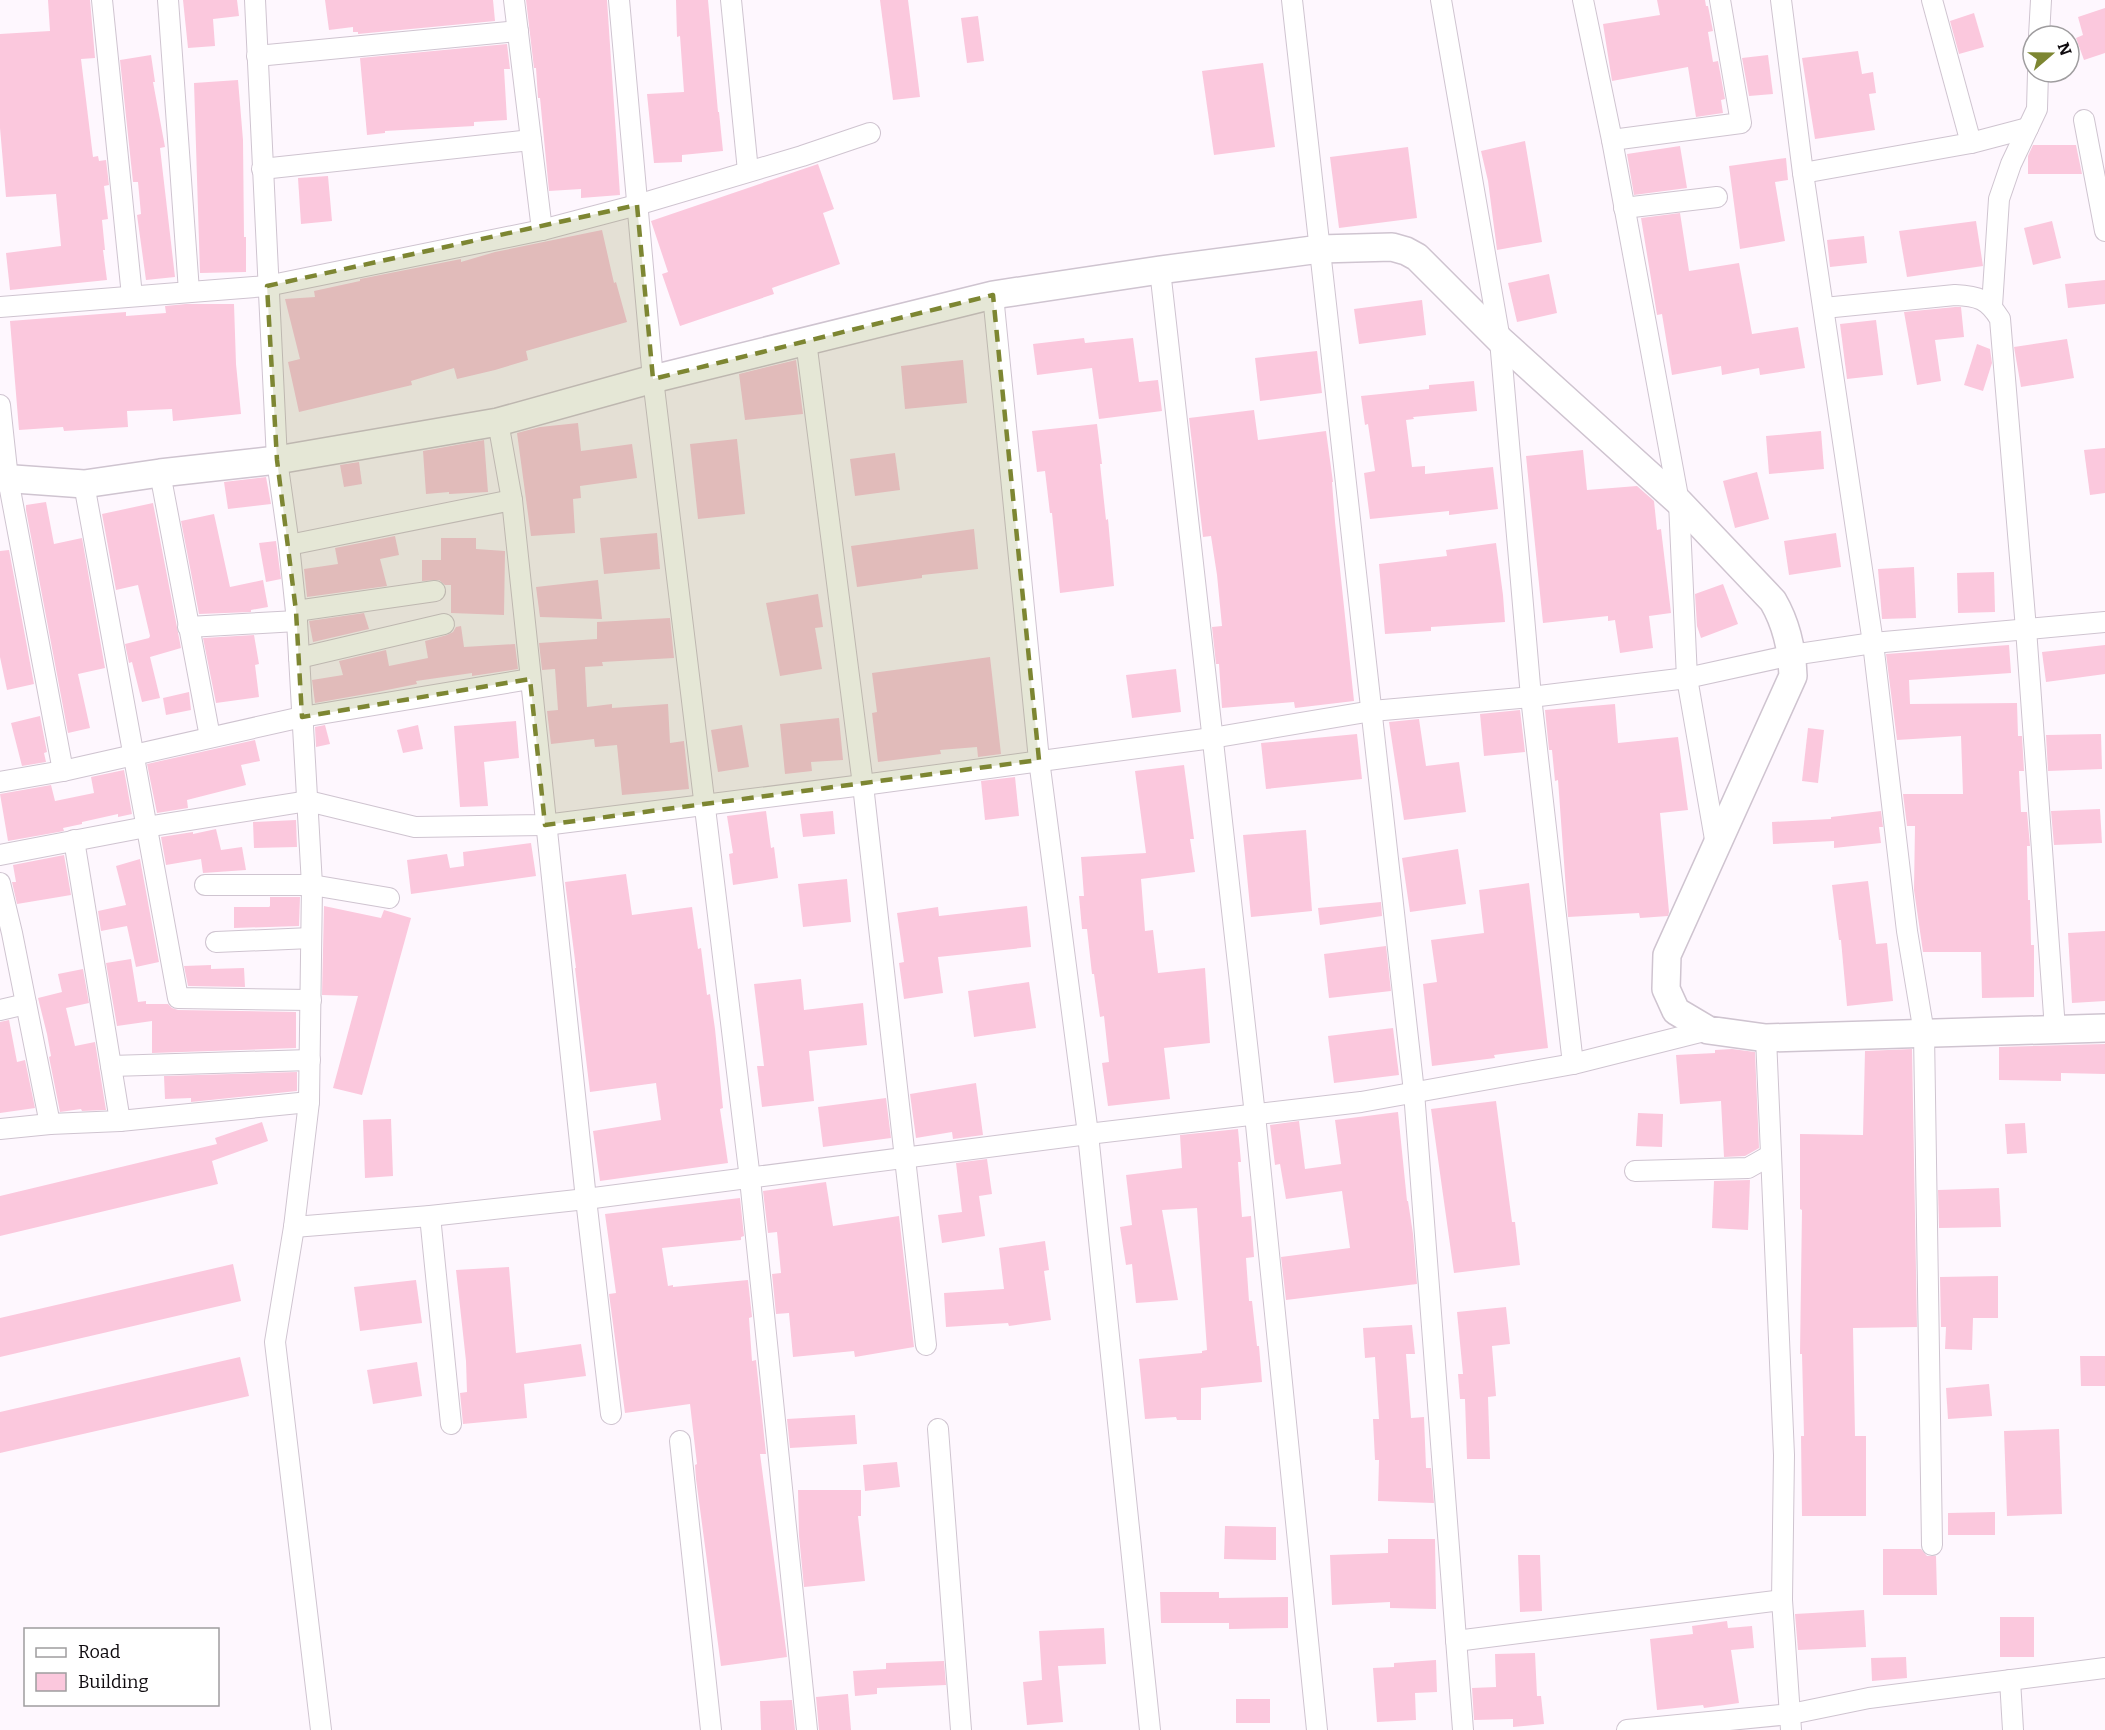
<svg xmlns="http://www.w3.org/2000/svg" width="2105" height="1730" viewBox="0 0 2105 1730" font-family="Bitter,serif">
<style>
.building{fill:#fbc8dd}
.lines{fill:none;stroke-linecap:round;stroke-linejoin:round}
.street-casing{stroke:#cfc4d0;stroke-width:22}
.secondary-casing{stroke:#cfc4d0;stroke-width:30}
.street{stroke:#fff;stroke-width:20}
.secondary{stroke:#fff;stroke-width:27}
.marked{fill:#7d8632;fill-opacity:0.2;stroke:#7d8632;stroke-width:4.5;stroke-dasharray:12 8;stroke-linejoin:round}
</style>
<rect width="100%" height="100%" fill="#fef7fe"/>
<g class="building">
<path d="M48 0H90L95 58 81 59 93 157 98 156 99 161 106 160 109 185 104 186 108 219 102 220 105 250H103L107 280 10 290 6 253 61 246 56 194 6 197 0 128V34L50 31Z"/>
<path d="M183 0H237L239 16 213 19 215 46 188 48Z"/>
<path d="M325 0H493L495 21 358 34V32H353V27L329 30Z"/>
<path d="M526 0H607L620 195 581 198V189L549 191 540 98H538L536 68H534Z"/>
<path d="M676 0H708L718 112H719L723 151 682 155V162L654 163 647 94 684 92 680 36 677 37Z"/>
<path d="M880 0H908L920 97 893 100Z"/>
<path d="M1657 0H1705L1706 6H1708L1713 31 1708 32 1713 62 1718 61 1725 99 1721 100 1723 113 1696 117 1688 67 1612 81 1603 24 1660 15Z"/>
<path d="M2105 8V53L2084 60 2076 38 2083 35 2078 17Z"/>
<path d="M1974 13 1984 47 1959 54 1950 21Z"/>
<path d="M978 16 984 61 967 63 961 18Z"/>
<path d="M507 44 510 69H504L507 120 474 122V126L385 131V133L367 135 360 58Z"/>
<path d="M1858 51 1862 74 1873 72 1876 93 1869 94 1875 130 1815 139 1802 58Z"/>
<path d="M151 55 155 82H153L165 147 160 148 175 277 146 280 137 215 141 214 138 182H133L120 60Z"/>
<path d="M1768 55 1773 94 1749 96 1742 58Z"/>
<path d="M1263 63 1275 147 1214 155 1202 71Z"/>
<path d="M238 80 243 140 244 237H246V272L200 273 194 83Z"/>
<path d="M1525 141 1542 242 1497 250 1488 181 1481 151Z"/>
<path d="M2033 145H2076L2082 174H2028V156Z"/>
<path d="M1680 146 1687 188 1634 195 1627 154Z"/>
<path d="M1408 147 1417 218 1339 228 1330 157Z"/>
<path d="M1786 158 1788 180 1775 182 1785 241 1740 249 1729 166Z"/>
<path d="M818 164 834 209 823 213 840 264 772 288 774 294 680 326 662 274 668 272 651 221Z"/>
<path d="M328 176 332 221 301 224 298 178Z"/>
<path d="M1680 213 1689 271 1739 263 1752 334 1798 327 1805 368 1760 375 1759 368 1722 375 1721 366 1672 375 1662 314 1657 315 1641 218Z"/>
<path d="M1976 221 1983 266 1907 277 1899 231Z"/>
<path d="M2052 221 2061 258 2033 265 2024 228Z"/>
<path d="M602 230 614 283 616 282 627 322 526 351 528 360 495 370 457 379 454 368 411 381 412 385 299 412 288 362 300 359 285 299 315 297 314 291 360 281V279L461 259V262L495 252Z"/>
<path d="M1864 236 1867 263 1830 267 1827 240Z"/>
<path d="M1549 274 1557 313 1517 322 1508 283Z"/>
<path d="M2105 280V304L2068 308 2065 284Z"/>
<path d="M1422 300 1426 335 1359 344 1354 309Z"/>
<path d="M186 304H234L236 364 241 414 173 421 172 409 127 411 128 427 64 431 63 427 19 430 10 321 126 312V316L166 313 165 306Z"/>
<path d="M1955 307H1961L1964 337 1935 340 1941 381 1917 385 1904 312Z"/>
<path d="M1876 320 1883 375 1847 379 1840 324Z"/>
<path d="M1084 338 1085 343 1133 338 1139 382 1158 380 1162 411 1099 419 1092 368 1037 375 1033 344Z"/>
<path d="M2067 339 2074 378 2021 387 2014 347Z"/>
<path d="M1977 344 1990 349 1992 363 1983 391 1964 385Z"/>
<path d="M1317 351 1322 393 1260 401 1255 358Z"/>
<path d="M796 360 803 414 745 420 739 374Z"/>
<path d="M963 360 967 403 905 409 901 366Z"/>
<path d="M1474 381 1477 411 1413 417 1414 419 1406 420 1412 467 1425 466V474L1493 467 1498 509 1449 515V511L1370 519 1364 473 1375 471 1368 424 1365 425 1361 396 1429 389V385Z"/>
<path d="M1254 410 1258 440 1326 431 1333 482H1332L1335 522 1354 701 1295 708 1294 702 1222 708 1219 664H1216L1212 627 1222 626 1217 575 1211 536 1203 537 1189 418Z"/>
<path d="M578 423 581 451 632 444 637 478 580 486 581 498 573 499 575 533 531 536 517 433 540 427Z"/>
<path d="M1097 424 1102 464H1100L1106 520 1108 519 1114 586 1060 593 1052 513H1050L1045 471 1037 472 1032 431Z"/>
<path d="M1821 431 1824 469 1769 474 1766 436Z"/>
<path d="M737 439 745 514 698 519 690 444Z"/>
<path d="M484 440 488 492 449 494V492L426 494 423 451Z"/>
<path d="M2105 448V493L2090 495 2084 450Z"/>
<path d="M1583 450 1587 490 1637 486 1654 501 1657 530 1661 529 1671 613 1649 616 1653 648 1620 653 1615 620 1608 621V616L1543 623 1526 456Z"/>
<path d="M895 453 900 490 855 496 850 459Z"/>
<path d="M359 462 362 484 344 487 340 465Z"/>
<path d="M1757 472 1769 519 1735 528 1723 481Z"/>
<path d="M266 477 271 504 228 509 224 482Z"/>
<path d="M46 502 54 544 82 538 105 668 78 674 90 728 68 733 26 510V505Z"/>
<path d="M153 503 181 648 150 657 160 698 142 702 132 662 129 663 125 644 149 638 150 636 138 585 116 590 102 514Z"/>
<path d="M214 514 230 587 263 580 268 607 251 610V612L199 614 181 521Z"/>
<path d="M974 529 978 569 922 575V578L857 587 851 546Z"/>
<path d="M657 533 660 569 604 574 600 538Z"/>
<path d="M1836 533 1841 567 1789 575 1784 541Z"/>
<path d="M395 536 399 555 380 559 387 586 307 597 304 569 338 564 335 548Z"/>
<path d="M441 538H476V549L505 551 504 615 451 613V585H445L439 580 422 581V560H441Z"/>
<path d="M276 541 281 579 266 582 259 543Z"/>
<path d="M1496 543 1503 595 1505 622 1431 627V631L1385 634 1379 564 1447 556 1446 550Z"/>
<path d="M9 550 34 684 7 690 0 657V551Z"/>
<path d="M1914 567 1916 618 1882 619 1878 569Z"/>
<path d="M1994 572 1995 612 1958 613 1957 573Z"/>
<path d="M598 580 602 619 540 617 536 587Z"/>
<path d="M1723 584 1738 624 1701 638 1697 626 1695 594Z"/>
<path d="M818 594 823 627 815 628 822 669 780 676 766 603Z"/>
<path d="M364 613 369 629 313 642 309 621Z"/>
<path d="M670 618 674 658 602 662 603 666 585 667 587 707 612 704V708L668 704 670 743 684 741 689 789 622 795 617 745 595 747 594 739 551 744 547 711 558 710 555 669 542 670 539 643 597 639V622Z"/>
<path d="M461 626 464 647 515 644 518 669 472 676V673L416 681 417 684 377 692 315 703 312 680 343 675 339 661 386 650 389 666 428 658 425 641 447 635 453 632 456 627Z"/>
<path d="M254 635 259 664 255 665 259 697 216 703 203 638Z"/>
<path d="M2009 645 2011 673 1909 680 1910 704 2017 703 2018 736H2022L2024 771H2019L2021 812H2027L2030 846H2027L2028 900H2030L2031 945H2034V997L1982 998 1981 952H1923L1914 890 1915 826H1907L1903 794H1963L1961 736 1897 740 1886 654Z"/>
<path d="M2105 645V674L2046 682 2042 652Z"/>
<path d="M990 657 1001 754 978 757 977 747 940 750 941 754 878 762 872 713 877 712 872 673Z"/>
<path d="M1176 669 1181 712 1132 718 1126 675Z"/>
<path d="M189 692 191 710 166 715 163 698Z"/>
<path d="M1615 704 1618 743 1678 737 1688 810 1660 813 1669 912 1668 916 1640 918 1639 913 1568 917 1558 780 1555 781 1552 750H1549L1545 710Z"/>
<path d="M1520 710 1525 752 1484 756 1480 714Z"/>
<path d="M40 716 47 752 44 753 46 762 22 766 11 723Z"/>
<path d="M839 718 843 760 811 762 812 771 785 774 780 724Z"/>
<path d="M1419 719 1426 766 1459 762 1466 812 1404 820 1389 722Z"/>
<path d="M516 721 519 758 484 762 488 806 460 807 454 726Z"/>
<path d="M325 725 330 744 316 747 315 727Z"/>
<path d="M418 725 423 749 403 753 397 730Z"/>
<path d="M742 725 749 767 718 772 711 730Z"/>
<path d="M1808 728 1824 730 1818 783 1802 781Z"/>
<path d="M1357 734 1362 779 1266 789 1261 743Z"/>
<path d="M2101 734 2102 769 2048 771 2046 735Z"/>
<path d="M255 740 260 761 241 765 246 785 187 800 188 808 157 813 147 764Z"/>
<path d="M1184 765 1194 839H1190L1195 872 1141 879 1145 931 1153 930 1158 973 1205 968 1210 1043 1164 1048 1170 1099 1108 1106 1102 1063 1109 1062 1104 1016 1100 1017 1094 974H1092L1087 929H1082L1079 896H1084L1081 857 1146 853 1135 771Z"/>
<path d="M124 770 132 814 118 817V814L82 822V824L63 828 64 831 8 841 0 794 51 785 55 801 94 793 91 777Z"/>
<path d="M1015 777 1019 816 985 820 981 781Z"/>
<path d="M2100 809 2102 843 2054 845 2051 811Z"/>
<path d="M766 811 771 848 774 847 778 878 733 885 729 854 733 853 727 816Z"/>
<path d="M833 811 835 834 803 837 800 814Z"/>
<path d="M1881 811 1883 827H1879L1881 843 1834 848V841L1773 844 1772 822 1831 819V817Z"/>
<path d="M296 820 297 847 254 848 253 822Z"/>
<path d="M216 829 221 850 242 847 246 870 203 873 201 859 166 865 161 837 193 832V834Z"/>
<path d="M1306 830 1312 911 1251 917 1243 835Z"/>
<path d="M531 843 536 876 411 894 407 860 447 854 450 868 464 866 463 852Z"/>
<path d="M1458 849 1466 904 1410 912 1402 858Z"/>
<path d="M64 855 71 895 17 904 12 882H16L13 865Z"/>
<path d="M140 859 159 962 136 967 127 926 101 931 98 911 126 905 116 866Z"/>
<path d="M626 874 632 915 692 907 698 949 701 948 707 995 710 994 715 1029 723 1108 720 1109 728 1163 600 1181 593 1131 661 1120 656 1083 590 1092 575 968H576L565 882Z"/>
<path d="M847 879 851 922 803 927 798 884Z"/>
<path d="M1868 881 1876 944 1887 943 1893 1001 1847 1006 1841 940H1839L1832 885Z"/>
<path d="M1529 883 1548 1048 1494 1055 1495 1058 1432 1066 1423 984 1437 982 1431 940 1484 933 1479 890Z"/>
<path d="M270 897H300L299 926 234 928V907H269L270 906Z"/>
<path d="M1381 902 1382 916 1320 925 1318 908Z"/>
<path d="M324 906 381 918 384 910 411 918 362 1095 333 1088 358 996 322 995Z"/>
<path d="M1027 906 1031 947 938 957 943 993 904 999 899 963 904 962 897 913 938 907 939 916Z"/>
<path d="M2105 931V1001L2072 1003 2068 933Z"/>
<path d="M1386 946 1391 991 1329 998 1324 954Z"/>
<path d="M131 959 138 1002 146 1001V1004H168L172 1008 178 1010 296 1012V1048L152 1053V1021L117 1026 106 963Z"/>
<path d="M211 965V969L244 968 245 987 188 986 184 966Z"/>
<path d="M83 969 89 1003 66 1008 75 1046 95 1042 106 1110 82 1111 81 1109 60 1112 49 1057 51 1056 47 1034 38 998 62 992 58 974Z"/>
<path d="M801 979 804 1010 863 1003 867 1045 809 1051 814 1101 762 1107 757 1066H764L754 984Z"/>
<path d="M1029 982 1036 1028 974 1037 968 991Z"/>
<path d="M9 1020 17 1062 25 1060 35 1108 0 1113V1022Z"/>
<path d="M1393 1028 1399 1075 1334 1083 1328 1036Z"/>
<path d="M2105 1044V1074L2061 1073V1081L1999 1080V1047Z"/>
<path d="M1732 1049 1755 1052 1759 1148 1745 1156 1724 1157 1721 1101 1680 1104 1676 1055 1715 1053V1050Z"/>
<path d="M1912 1049 1917 1327 1853 1328 1855 1436H1866V1516H1802L1801 1436H1804L1802 1354H1800L1802 1210 1800 1209V1134L1863 1135 1865 1051Z"/>
<path d="M297 1072V1091L191 1102V1098L165 1099 164 1076Z"/>
<path d="M976 1083 983 1135 953 1139 952 1132 916 1138 910 1094Z"/>
<path d="M886 1098 891 1138 823 1147 818 1107Z"/>
<path d="M1496 1101 1512 1222H1515L1520 1265 1454 1273 1431 1109Z"/>
<path d="M1398 1112 1407 1201H1408L1413 1234 1417 1284 1286 1300 1281 1257 1350 1248 1342 1191 1286 1199 1280 1164 1275 1165 1270 1125 1299 1121 1305 1169 1341 1164 1335 1120Z"/>
<path d="M1638 1113 1663 1114 1662 1147 1636 1146Z"/>
<path d="M391 1119 393 1176 365 1178 363 1120Z"/>
<path d="M262 1122 268 1141 212 1161 218 1184 0 1236V1196L217 1144 215 1138Z"/>
<path d="M2025 1123 2027 1153 2007 1154 2005 1124Z"/>
<path d="M1238 1129 1241 1162H1238L1242 1217 1251 1216 1254 1257 1246 1258 1249 1301H1252L1257 1346H1259L1262 1382 1201 1388V1420H1177L1176 1417 1145 1419 1139 1359 1202 1353V1351L1207 1350 1197 1208 1162 1210 1178 1300 1136 1303 1132 1264 1126 1265 1120 1227 1132 1225 1126 1175 1182 1168 1180 1135Z"/>
<path d="M987 1159 992 1194 979 1196 985 1236 942 1243 938 1215 962 1212 956 1163Z"/>
<path d="M1750 1180 1748 1230 1712 1228 1714 1181Z"/>
<path d="M826 1182 833 1226 899 1216 914 1347 855 1357 854 1351 793 1357 789 1313 776 1314 772 1274 781 1273 777 1232 768 1233 763 1191Z"/>
<path d="M1999 1188 2001 1227 1939 1228 1938 1190Z"/>
<path d="M740 1198 744 1236 741 1237V1240L662 1248 668 1286 673 1285V1287L748 1280 752 1317 749 1318 752 1361 756 1360 766 1454H760L787 1657 721 1666 696 1479 695 1465 697 1464 690 1404 625 1413 609 1294 616 1293 605 1214Z"/>
<path d="M1045 1241 1049 1270 1044 1271 1051 1320 1009 1326 1008 1323 946 1327 944 1293 1004 1289 999 1248Z"/>
<path d="M233 1264 241 1301 0 1357V1318Z"/>
<path d="M509 1267 516 1353 581 1344 586 1376 524 1384 527 1418 463 1424 460 1393 467 1392 466 1361 456 1270Z"/>
<path d="M1998 1276V1318H1973L1972 1350 1945 1349 1946 1327H1941L1940 1277Z"/>
<path d="M416 1280 422 1323 360 1331 354 1287Z"/>
<path d="M1506 1307 1510 1344 1492 1346 1496 1396 1488 1397 1490 1459H1467L1465 1399H1460L1458 1374H1463L1457 1312Z"/>
<path d="M1412 1325 1415 1354H1406L1411 1418 1424 1417 1426 1468H1431L1434 1503 1378 1501 1379 1460H1375L1373 1419H1379L1375 1357 1365 1358 1363 1328Z"/>
<path d="M2080 1356H2105V1386H2081Z"/>
<path d="M240 1357 249 1396 0 1453V1412Z"/>
<path d="M417 1362 422 1396 373 1404 367 1370Z"/>
<path d="M1989 1384 1992 1416 1948 1419 1946 1388Z"/>
<path d="M855 1415 857 1444 790 1448 787 1419Z"/>
<path d="M2059 1429 2062 1514 2007 1516 2004 1431Z"/>
<path d="M897 1462 900 1487 865 1491 863 1465Z"/>
<path d="M798 1490H861V1516H858L865 1581 804 1587 799 1536Z"/>
<path d="M1995 1512V1535H1948V1513Z"/>
<path d="M1225 1526 1276 1527V1560L1224 1559Z"/>
<path d="M1388 1539H1435L1436 1609 1390 1608V1602L1332 1605 1330 1555 1388 1553Z"/>
<path d="M1883 1549H1921L1927 1556H1936L1937 1595H1883Z"/>
<path d="M1518 1555H1540L1542 1611 1520 1612Z"/>
<path d="M1160 1592H1219V1598L1288 1597V1628L1229 1629V1623H1161Z"/>
<path d="M1864 1610 1866 1647 1798 1650 1795 1614Z"/>
<rect x="2000" y="1617" width="34" height="40"/>
<path d="M1727 1621 1728 1628 1752 1626 1754 1648 1731 1650 1739 1703 1704 1708 1703 1705 1657 1710 1650 1639 1693 1634 1692 1626Z"/>
<path d="M1104 1628 1106 1664 1058 1666 1063 1722 1027 1725 1023 1682 1042 1680 1039 1631Z"/>
<path d="M1535 1653 1537 1696H1541L1544 1724 1513 1727V1719L1474 1720 1472 1688 1496 1687 1495 1654Z"/>
<path d="M1906 1657 1907 1678 1872 1681 1871 1658Z"/>
<path d="M1436 1660 1437 1692 1415 1693 1416 1720 1377 1722 1373 1668 1394 1667V1663Z"/>
<path d="M944 1661 946 1685 877 1688V1694L855 1696 853 1671 886 1669V1663Z"/>
<path d="M848 1694 851 1730H819L816 1697Z"/>
<rect x="1236" y="1699" width="34" height="24"/>
<path d="M792 1700 795 1730H761L760 1701Z"/>
</g>
<g class="lines">
<g class="street-casing">
<g id="street">
<path d="M102 0 132 296"/>
<path d="M168 0 189 291"/>
<path d="M255 0 277 460 289 545 297 621 312 885 309 1102 294 1227 275 1342 321 1730"/>
<path d="M514 0 542 230"/>
<path d="M619 0 653 379 750 1179 807 1730"/>
<path d="M731 0 748 171"/>
<path d="M1292 0 1414 1092 1463 1730"/>
<path d="M1441 0 1500 340 1531 697 1573 1064"/>
<path d="M1583 0 1612 140 1679 502 1687 678 1716 845"/>
<path d="M1781 0 1803 173 1873 643 1907 931 1924 1033 1932 1545"/>
<path d="M2039 36 2041 0"/>
<path d="M257 56 518 31"/>
<path d="M2084 120 2105 231"/>
<path d="M1612 140 1741 123 1720 0"/>
<path d="M1971 143 2028 128"/>
<path d="M262 169 531 140"/>
<path d="M1803 173 1971 143 1932 0"/>
<path d="M1624 208 1717 197"/>
<path d="M1160 270 1255 1115 1317 1730"/>
<path d="M993 295 1039 760 1088 1134 1150 1730"/>
<path d="M1992 306 1999 199 2011 164 2037 109 2038 72"/>
<path d="M0 307 267 286 542 230 637 205 802 156 870 133"/>
<path d="M1824 308 1955 295C1978 296 1988 299 2000 319L2026 629 2055 1029"/>
<path d="M806 341 863 785 926 1345"/>
<path d="M0 405 8 479 63 771"/>
<path d="M498 422 512 500 586 1199 611 1414"/>
<path d="M160 473 210 737"/>
<path d="M84 484 178 998 311 1000"/>
<path d="M289 545 512 500"/>
<path d="M296 611 435 591"/>
<path d="M188 627 297 621"/>
<path d="M299 658 444 624"/>
<path d="M0 782 63 771 302 717 530 679"/>
<path d="M74 840 120 1121"/>
<path d="M0 855 146 827 308 801 415 827 545 825 863 785 1212 738 1372 711 1531 697 1687 678 1792 655 1873 643 2105 622"/>
<path d="M0 883 12 933 50 1124"/>
<path d="M205 885H312L389 898"/>
<path d="M216 942 311 938"/>
<path d="M0 1010 26 1004"/>
<path d="M1766 1038 1784 1455 1782 1600 1791 1730"/>
<path d="M111 1066 310 1060"/>
<path d="M0 1129 50 1124 120 1121 309 1102"/>
<path d="M1635 1171 1748 1168 1771 1155"/>
<path d="M430 1216 451 1424"/>
<path d="M294 1227 430 1216 586 1199 1088 1134 1361 1102 1573 1064 1708 1030"/>
<path d="M938 1429 961 1730"/>
<path d="M680 1441 711 1730"/>
<path d="M1456 1641 1782 1600"/>
<path d="M2010 1680 2013 1730"/>
<path d="M1627 1730 1791 1714 1869 1698 2105 1668"/>
</g>
</g>
<g class="secondary-casing">
<path id="secondary" d="M0 478 84 484 160 473 277 460 498 422 653 379 993 295 1160 270 1320 249 1392 247 1406 251 1417 257 1500 340 1679 502 1773 601C1787 625 1792 649 1793 676L1667 955 1666 989 1676 1011 1708 1030 1766 1038 2105 1028"/>
</g>
<use href="#street" class="street"/>
<use href="#secondary" class="secondary"/>
</g>
<path class="marked" d="M637 205 653 379 993 295 1039 760 545 825 530 679 302 717 296 611 277 460 267 286Z"/>
<rect x="24" y="1628" width="195" height="78" fill="#ffffff" stroke="#9f9d9f" stroke-width="1.5"/>
<rect x="36" y="1648" width="30" height="9" fill="#ffffff" stroke="#9f9d9f" stroke-width="1.5"/>
<text x="78" y="1658" font-size="18" fill="#0e0a0e">Road</text>
<rect x="36" y="1673" width="30" height="18" fill="#fbc8dd" stroke="#9f9d9f" stroke-width="1.5"/>
<text x="78" y="1688" font-size="18" fill="#0e0a0e">Building</text>
<g transform="translate(2051 54) rotate(70)"><circle r="28" fill="#ffffff" stroke="#9f9d9f" stroke-width="1.5"/>
<path d="M0-4.5L10 22L0 15L-10 22Z" fill="#7d8632"/>
<text y="-9" font-size="16" font-weight="bold" text-anchor="middle" fill="#0e0a0e">N</text>
</g>
</svg>
